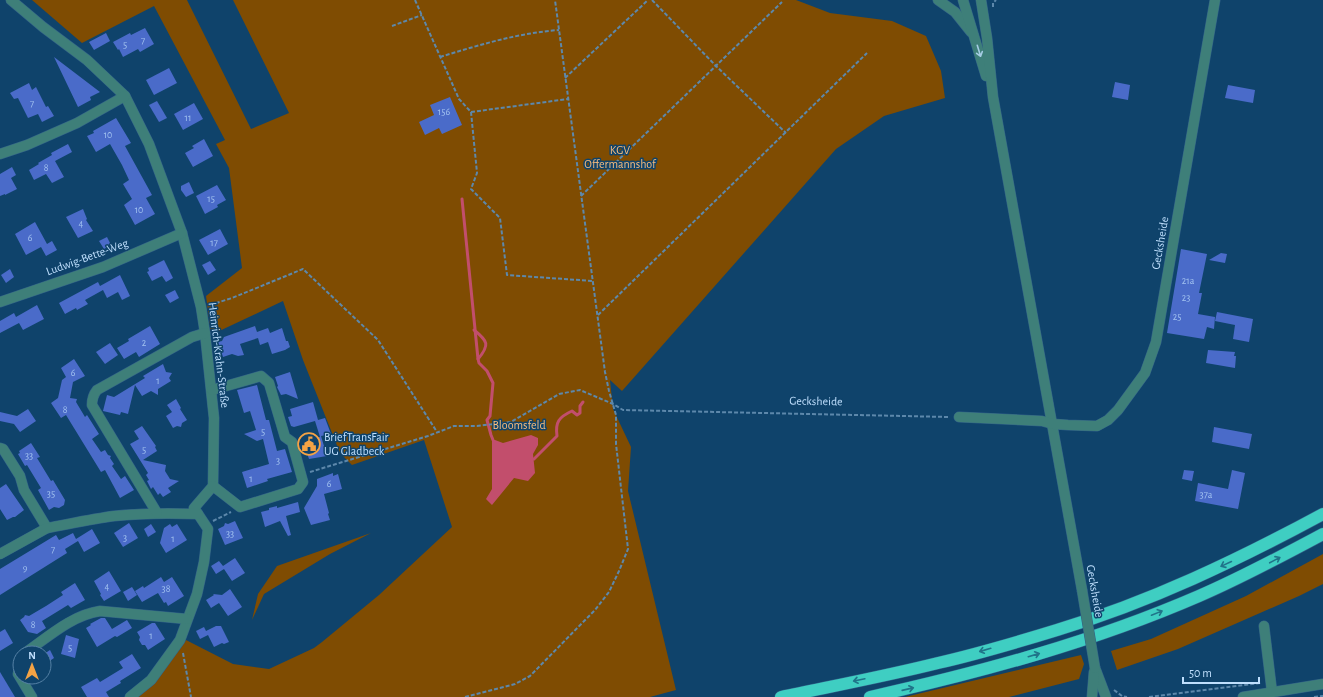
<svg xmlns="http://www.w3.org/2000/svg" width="1323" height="697" viewBox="0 0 1323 697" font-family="'Alegreya Sans',sans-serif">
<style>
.green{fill:#7f4c02}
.water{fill:#c24e6c}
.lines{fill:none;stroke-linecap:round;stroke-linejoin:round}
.stream{stroke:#c24e6c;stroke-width:3}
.building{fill:#4a6bc9}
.minor-casing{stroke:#326288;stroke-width:11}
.highway-casing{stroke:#326288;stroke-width:13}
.path{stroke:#5d88ab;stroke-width:2;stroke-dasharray:4 2;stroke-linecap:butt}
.minor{stroke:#3e7f79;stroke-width:10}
.highway{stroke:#3fcec2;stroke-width:12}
.minor-bridge-casing{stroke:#326288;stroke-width:11;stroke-linecap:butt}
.minor-bridge{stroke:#3e7f79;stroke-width:10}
.oneway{stroke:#a5cce3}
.oneway2{stroke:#207489}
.labels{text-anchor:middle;stroke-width:3;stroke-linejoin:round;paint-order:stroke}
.number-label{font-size:10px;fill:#a2c2f0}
.park-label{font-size:12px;fill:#fabd7c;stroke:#0f436b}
.street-label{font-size:12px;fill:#bfdffd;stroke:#0f436b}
.poi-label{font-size:12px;fill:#bfdffd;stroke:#0f436b;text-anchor:start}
</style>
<rect width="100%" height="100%" fill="#0f436b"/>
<g class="green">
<path d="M32 0H187L251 129 289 113 233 0H796L830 13 892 21 926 36 941 71 945 98 884 116 836 149 622 391 610 380 613 409 631 447 628 491 676 690 650 697H138L156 681 186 640 233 664 269 669 314 648 322 642 379 595 452 527 424 440 352 465 340 453 303 360 283 301 215 333 211 332 206 296 242 268 229 168 216 144 225 140 154 6 82 43Z"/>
<path d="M371 533 330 554 264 594 252 620 258 594 277 566Z"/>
<path d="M1323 554V584L1299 596 1178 649 1117 670 1111 651 1151 639 1246 596Z"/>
<path d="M1081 655 1084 664 1079 679 1009 697H905Z"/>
</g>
<path class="water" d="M531 435 538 438V445L533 454 535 473 528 481 514 478 492 505 486 499 492 489V440H495L503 443Z"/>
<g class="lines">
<g class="stream">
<path d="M462 199 478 359 479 363 487 371 493 383 490 416 487 420 491 435 493 440"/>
<path d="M474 330C488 341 490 345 478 359"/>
<path d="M534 459 557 436C555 422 559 417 572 411L577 415 580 413V406L583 402"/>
</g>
</g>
<g class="building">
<path d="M145 28 154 44 140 52 138 49 123 57 119 49 118 50 113 42 130 33 131 35Z"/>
<path d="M106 33 110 41 94 50 89 42Z"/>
<path d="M54 57 100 92 90 97 91 100 78 107Z"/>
<path d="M169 68 177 83 154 95 146 80Z"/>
<path d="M1115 82 1130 85 1128 100 1112 97Z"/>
<path d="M29 83 32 90 36 87 46 107 48 106 54 116 42 122 38 114 28 118 18 98 14 99 10 93Z"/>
<path d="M1228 85 1255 90 1253 103 1225 98Z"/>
<path d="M450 97 462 125 442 134 439 128 425 135 419 122 434 115 430 105Z"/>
<path d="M157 101 167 118 159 122 149 105Z"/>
<path d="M194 103 203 119 183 130 174 114Z"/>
<path d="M116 118 131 143 125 146 152 195 146 198 155 214 135 225 124 205 132 199 123 184 129 180 122 165 110 144 96 152 87 136 94 133 93 131Z"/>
<path d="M204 139 213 156 193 167 185 153 194 148 192 146Z"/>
<path d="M68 144 72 152 55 161 64 177 52 183 46 174 34 180 29 170 39 164 38 163 52 155 51 153Z"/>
<path d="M12 167 16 175 11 178 17 189 5 195V194L0 196V174Z"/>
<path d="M189 182 194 193 186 197 181 190V186Z"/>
<path d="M217 185 226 200 217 205 218 207 205 214 196 196Z"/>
<path d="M83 209 87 219 86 220 93 231 78 238 66 217Z"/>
<path d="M35 222 47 244 52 241 57 250 46 256 41 247 26 255 15 234Z"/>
<path d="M220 229 228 244 208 255 199 240Z"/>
<path d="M107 237 111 245 104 249 99 241Z"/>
<path d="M1181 249 1207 254 1199 293H1202L1198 314 1215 317 1214 329 1207 327 1204 339 1167 333Z"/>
<path d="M1221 253 1227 254 1225 263 1209 260Z"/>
<path d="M164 260 173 278 166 282 162 276 152 281 147 272 149 271 148 268Z"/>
<path d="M210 261 216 270 208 275 202 265Z"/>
<path d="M10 269 14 277 6 283 1 275Z"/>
<path d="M120 275 130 296 122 300 118 292 107 298 103 290 85 300 88 304 77 310 76 308 65 314 59 303 98 282 100 286Z"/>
<path d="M175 290 179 298 170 303 165 295Z"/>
<path d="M37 305 44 319 23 330 19 323 0 333V321L14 313 16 317Z"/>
<path d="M1217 312 1253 319 1249 342 1233 339 1235 325 1215 321Z"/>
<path d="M150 326 160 344 139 357 136 352 124 359 117 348 129 341 128 339Z"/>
<path d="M255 326 257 332 268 328 270 333 282 328 286 341H288L290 347 285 350 272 354 268 342 260 345 258 338 240 344 244 355 238 356 232 354 223 357 218 342 222 341 224 337Z"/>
<path d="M110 343 118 355 105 364 96 352Z"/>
<path d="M1208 350 1235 352 1234 356H1236L1235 368 1206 363Z"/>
<path d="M74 359 85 376 73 382 70 398 77 399 76 402 85 417 87 415 99 434 92 439 101 452 105 450 108 455 111 456 110 458 114 464 112 466 121 479 125 476 134 490 120 498 105 470 101 472 66 415 61 418 51 403 58 398 62 380 66 377 61 368Z"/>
<path d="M163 364 166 372 172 373 169 378 171 381 158 389V395L151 391 142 396 135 385 128 414 121 412 120 415 103 411 107 395 114 397 145 378 143 376Z"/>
<path d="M290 372 298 399 286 394 281 395 277 387 278 386 275 377Z"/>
<path d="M257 385 266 420H269L277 451 285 449 292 472 267 479 268 481 247 488 242 472 269 464 263 439 257 441 244 434 256 430 250 411 244 413 237 390Z"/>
<path d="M176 399 181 408 180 409 187 420 182 423 181 427 177 426 173 428 166 416 172 412 167 405Z"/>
<path d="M313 402 318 420 325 418 331 434 321 436 327 456 309 459 303 441 320 437 315 421 294 427 291 426 288 417 292 416 290 409Z"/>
<path d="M28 409 36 421 20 432 14 424 0 421V412L17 416Z"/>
<path d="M142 426 156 446 155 447 157 451 143 460 166 465 165 471 170 479 179 481 168 488 171 492 163 497 160 493 158 495 153 487 151 489 147 481 149 480 146 475 148 473 130 444 139 439 134 431Z"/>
<path d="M1214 427 1252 434 1249 449 1212 442Z"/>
<path d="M31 443 40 457 37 458 51 481 53 480 65 500 64 505 59 508 54 507 49 510 38 490 41 488 27 465 25 466 18 454 20 453 19 451Z"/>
<path d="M1184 470 1194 471 1192 481 1182 479Z"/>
<path d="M1232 470 1245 473 1238 509 1195 501 1198 483 1228 489Z"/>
<path d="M333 473V476L338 474 342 489 324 494 329 513 328 514 330 520 311 525 304 508 317 486V479Z"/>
<path d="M6 484 24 510 15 517H13L7 520 0 509V488Z"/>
<path d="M298 502 300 512 286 516 291 535 288 536 280 521 265 527 261 512 269 510V508L277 506V508Z"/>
<path d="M235 521 243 538 225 545 218 529 224 526 225 523 228 524Z"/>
<path d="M129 523 138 538 123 547 114 533Z"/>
<path d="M151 524 156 532 148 537 144 529Z"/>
<path d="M170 524 172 527 177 524 187 540 166 553 160 543 164 528Z"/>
<path d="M92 529 100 543 84 552 78 541 65 549 67 553 0 595V569L56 535 59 540 73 533 76 539Z"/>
<path d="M235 558 245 573 232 581 224 569 216 574 211 566 219 561 223 566Z"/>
<path d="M109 571 121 591 104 601 100 595 101 594 94 581Z"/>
<path d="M161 577 164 582 172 577 184 596 168 606 166 602 164 603 158 593 142 602 135 591 143 586 144 588Z"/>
<path d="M75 583 85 600 71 608 68 605 42 621 46 628 37 634 28 632 20 620 24 617 25 615 29 616 46 606 63 595 61 592Z"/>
<path d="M132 587 137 595 128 601 123 592Z"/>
<path d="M230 589 242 607 228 616 219 603 211 608 206 600 214 595 213 594 222 595Z"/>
<path d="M101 618H105L112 629 127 620 132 628 117 637 115 636 97 647 86 628 91 625 90 624Z"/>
<path d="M152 623H155L165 639 148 650 145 645H142L139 640 140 637 137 632Z"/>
<path d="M216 626H221L229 642 224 644 222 643 214 647 208 635 200 639 196 631 204 627 206 631Z"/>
<path d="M5 629 13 643 0 651V632Z"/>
<path d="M66 635 79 639 75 658 61 654Z"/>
<path d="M50 650 54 658 44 665V654Z"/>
<path d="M132 654 141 668 120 681 121 683 106 692 109 697H87L81 687 97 678 100 682 123 668 119 662Z"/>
<path d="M0 672 15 697H0Z"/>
</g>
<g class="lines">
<g class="minor-casing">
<g id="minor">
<path d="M11 0 43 27 87 60 125 96 149 144 182 233 201 307 205 333 214 418 213 486 194 508 208 529 204 562 197 594 180 640 151 680 130 697"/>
<path d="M938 0 955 12 971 32"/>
<path d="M963 0 986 76"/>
<path d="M981 0 987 38 993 97 1082 590"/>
<path d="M0 154 27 145 77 123 125 96"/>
<path d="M0 302 103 267 182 233"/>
<path d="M212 390 261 376 269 383 285 437 292 442 303 482 298 489 240 507 213 486"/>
<path d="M959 417 1042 421 1053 424 1068 425 1097 426 1108 420 1118 410 1145 373 1156 342 1215 0"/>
<path d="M0 448 3 449 20 476 24 490 47 528C69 524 92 519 114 516 142 513 170 513 198 514"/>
<path d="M157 513 92 405C92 399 93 395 97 390L192 337 205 333"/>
<path d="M0 554 47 528"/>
<path d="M1264 626 1272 692"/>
<path d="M25 653C48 637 72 615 100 611L187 619"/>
<path d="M20 667 18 674 32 697"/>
<path d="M1095 668 1106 697"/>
<path d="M1092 697 1094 672"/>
<path d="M1243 697 1323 684"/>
</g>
</g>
<g class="highway-casing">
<g id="highway">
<path d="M781 697C833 686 886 676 938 663 978 654 1018 642 1057 630 1150 602 1238 560 1323 514"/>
<path d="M870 697C982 672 1093 642 1199 596 1241 578 1282 556 1323 534"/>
</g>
</g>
<g class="path">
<path d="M415 0 459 99 471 112 477 173 471 189 500 218 507 275 593 281"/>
<path d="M652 0 716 66 786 133"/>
<path d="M993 7V3L996 0"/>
<path d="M392 26 422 15"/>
<path d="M440 57C479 45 518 33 559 30"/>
<path d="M565 78 648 0"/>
<path d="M471 112 568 99"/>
<path d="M581 196 782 2"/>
<path d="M210 305 232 298 303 269 378 340 437 432"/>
<path d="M598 315 867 53"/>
<path d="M310 472 428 436 454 426H477L511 422 559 394 580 390 613 404 623 410 949 417"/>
<path d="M213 521 231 512"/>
<path d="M183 653 191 697"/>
<path d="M1114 690 1122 696 1127 697"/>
<path d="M465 697 515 684 530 676 595 610 609 592 619 571 628 549 616 444V415L609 391 605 372 555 0"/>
<path d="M1149 697 1261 683"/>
<path d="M1314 697 1323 696"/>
</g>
<use href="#minor" class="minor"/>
<use href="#highway" class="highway"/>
<g class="minor-bridge-casing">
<path id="minor-bridge" d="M1082 590 1095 668"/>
</g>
<use href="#minor-bridge" class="minor-bridge"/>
</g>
<defs><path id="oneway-shaft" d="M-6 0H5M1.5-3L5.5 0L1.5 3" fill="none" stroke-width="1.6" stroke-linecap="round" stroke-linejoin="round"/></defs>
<use class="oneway" href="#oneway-shaft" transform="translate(979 51) rotate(73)"/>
<g class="oneway2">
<use href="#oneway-shaft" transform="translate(1275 560) rotate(-28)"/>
<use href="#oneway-shaft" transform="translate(1226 564) rotate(155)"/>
<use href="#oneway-shaft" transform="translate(1157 613) rotate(-22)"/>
<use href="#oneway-shaft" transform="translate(985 650) rotate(164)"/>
<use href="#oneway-shaft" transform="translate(1034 655) rotate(-16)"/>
<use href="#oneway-shaft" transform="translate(859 680) rotate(168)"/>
<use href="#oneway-shaft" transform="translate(908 689) rotate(-13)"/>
</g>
<defs>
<g id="civic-ring" transform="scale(1.15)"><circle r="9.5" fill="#0f436b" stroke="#f4a344" stroke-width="1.5"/><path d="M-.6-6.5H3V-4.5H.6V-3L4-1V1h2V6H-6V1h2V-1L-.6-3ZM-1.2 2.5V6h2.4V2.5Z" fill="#f4a344"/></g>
</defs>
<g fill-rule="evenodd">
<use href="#civic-ring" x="309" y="444"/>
</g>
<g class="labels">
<g class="number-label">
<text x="143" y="44">7</text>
<text x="125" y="48">5</text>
<text x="32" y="107">7</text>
<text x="444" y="115">156</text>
<text x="188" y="121">11</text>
<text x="108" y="138">10</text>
<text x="46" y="171">8</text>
<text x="211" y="202">15</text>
<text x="139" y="213">10</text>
<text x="81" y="227">4</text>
<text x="30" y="241">6</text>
<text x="214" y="246">17</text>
<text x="1188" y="284">21a</text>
<text x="1186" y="301">23</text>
<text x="1177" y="320">25</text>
<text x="144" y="346">2</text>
<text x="73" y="376">6</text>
<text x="158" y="384">1</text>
<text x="65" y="413">8</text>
<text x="263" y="435">5</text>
<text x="144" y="453">5</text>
<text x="29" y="459">33</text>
<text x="278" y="464">3</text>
<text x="251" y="482">1</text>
<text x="329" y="487">6</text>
<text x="51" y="497">35</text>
<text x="1206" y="498">37a</text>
<text x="230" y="537">33</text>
<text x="125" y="541">3</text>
<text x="173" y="542">1</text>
<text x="53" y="553">7</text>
<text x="25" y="571">9</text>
<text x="107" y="590">4</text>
<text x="166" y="592">38</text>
<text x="33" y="628">8</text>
<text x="151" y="639">1</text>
<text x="70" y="651">5</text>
</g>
<g class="park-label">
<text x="620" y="154">KGV<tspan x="620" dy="14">Offermannshof</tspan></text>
<text x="519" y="429">Bloomsfeld</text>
</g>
<g class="street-label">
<text transform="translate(1160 243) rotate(-80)" y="4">Gecksheide</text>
<text transform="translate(87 257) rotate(-20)" y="4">Ludwig-Bette-Weg</text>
<text transform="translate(219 355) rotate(83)" y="4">Heinrich-Krahn-Straße</text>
<text transform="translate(816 401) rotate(1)" y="4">Gecksheide</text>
<text transform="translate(1095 591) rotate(80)" y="4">Gecksheide</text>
</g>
<g class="poi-label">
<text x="324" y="441">BriefTransFair<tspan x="324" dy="14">UG Gladbeck</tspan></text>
</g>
</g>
<g transform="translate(32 665)"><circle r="19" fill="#0f436b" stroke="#5581a5"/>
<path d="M0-3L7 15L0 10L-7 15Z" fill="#f4a344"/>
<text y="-6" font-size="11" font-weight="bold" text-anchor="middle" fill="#bfdffd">N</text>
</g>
<path d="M1183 677v6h76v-6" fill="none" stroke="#bfdffd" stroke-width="2"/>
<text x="1189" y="677" font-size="12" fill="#bfdffd" stroke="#0f436b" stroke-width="3" paint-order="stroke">50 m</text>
</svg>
